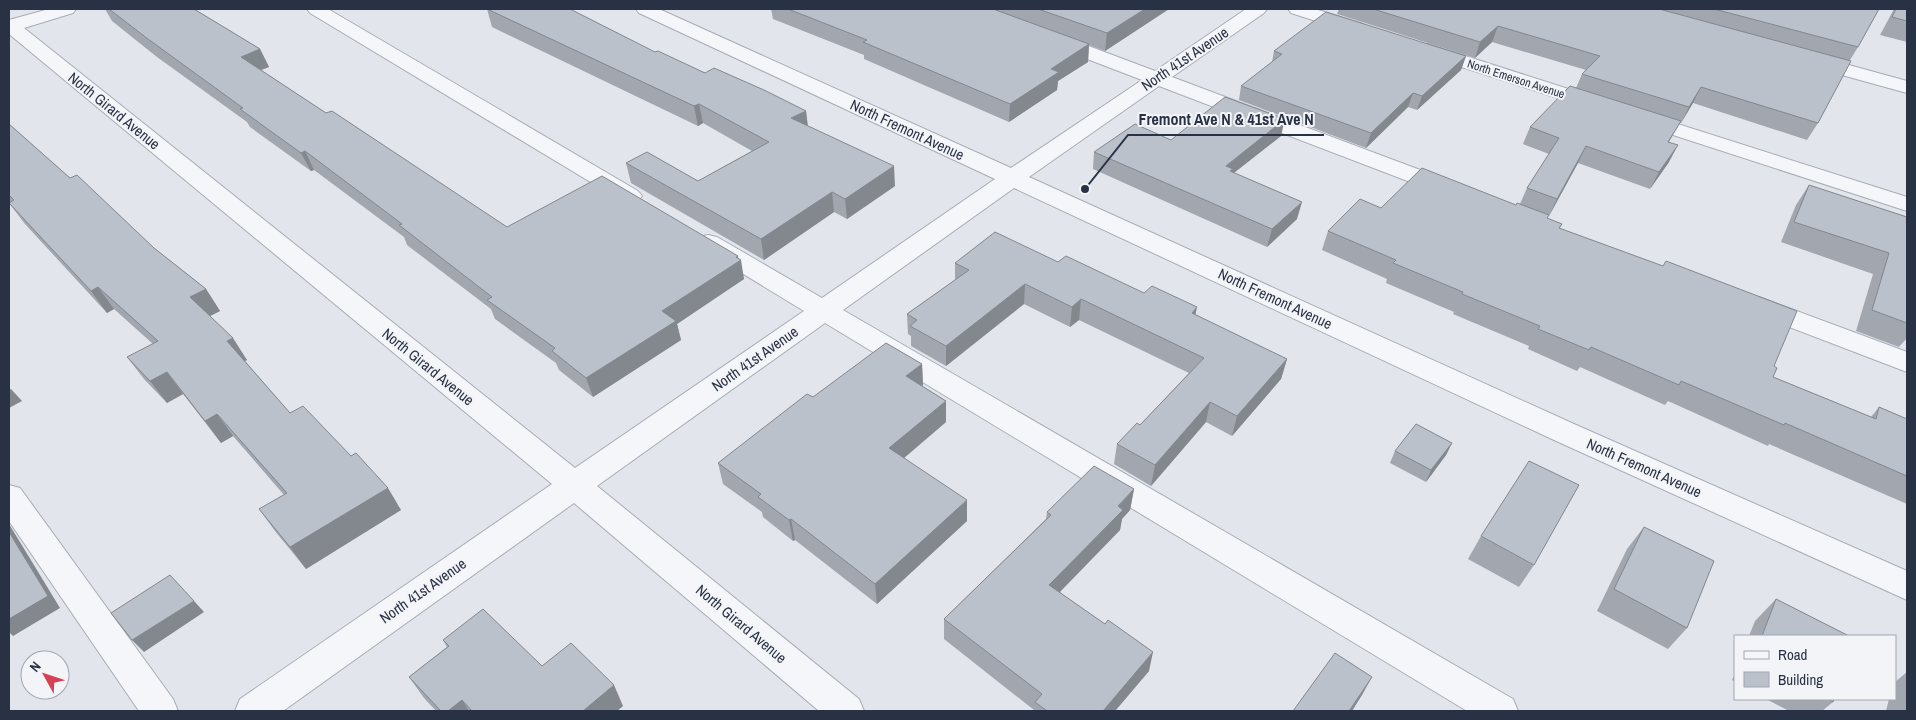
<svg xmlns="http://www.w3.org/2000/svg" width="1916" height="720" viewBox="0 0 1916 720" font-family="'Archivo Narrow',sans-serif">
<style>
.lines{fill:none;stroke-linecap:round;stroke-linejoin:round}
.minor-casing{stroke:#a7acb6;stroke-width:2}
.minor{fill:#f5f6f9;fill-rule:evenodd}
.wall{fill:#a1a6af}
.shaded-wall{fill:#83878e}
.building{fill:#bbc1cb;stroke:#83878e}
.labels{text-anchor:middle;stroke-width:4;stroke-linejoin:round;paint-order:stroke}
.far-street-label{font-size:12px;fill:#293244;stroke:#f2f4f8}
.street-label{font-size:15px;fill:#293244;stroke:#f2f4f8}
.leader{fill:none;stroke:#293244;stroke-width:2}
.callout-dot{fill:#293244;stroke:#f2f4f8;stroke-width:2}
.callout-label{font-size:16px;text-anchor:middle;font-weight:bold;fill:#293244;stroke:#f2f4f8;stroke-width:4;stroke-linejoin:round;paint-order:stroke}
</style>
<rect width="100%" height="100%" fill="#e2e5eb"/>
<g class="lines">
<g class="minor-casing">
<g id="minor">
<path d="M49 9H76L73 13 24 28 575 468 804 311 699 247 696 242 699 237 708 235 717 237 822 298 995 179 639 13 636 9H659L1011 168 1142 80 1048 44 1046 40 1048 36 1055 34 1062 36 1155 71 1246 9H1267L1264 13 1172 77 1455 183 1458 188 1455 193 1447 195 1439 193 1159 86 1029 177 1574 424 1907 571V600L1554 440 1014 188 843 310 1513 699 1518 711H1467L825 323 597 486 859 699 864 711H819L574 503 283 711H235L240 699 552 484 9 34V20Z"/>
<path d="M307 9H328L638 191 642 196 638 201 630 203 622 201 310 13Z"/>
<path d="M1288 9H1315L1363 24 1365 28 1363 32 1356 34 1291 13Z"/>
<path d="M1428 44 1606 101 1609 105 1606 109 1599 111 1592 109 1421 54 1418 50 1421 46Z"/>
<path d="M1809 54 1907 81V93L1802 64 1799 60 1802 56Z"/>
<path d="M1640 112 1907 197V211L1633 122 1629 118 1633 114Z"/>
<path d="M1759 297 1907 352V372L1750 312 1746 306 1750 300Z"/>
<path d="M9 485 20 488 173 699 178 711H139L9 521Z"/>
</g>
</g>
<use href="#minor" class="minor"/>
</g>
<g class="wall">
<path d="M105 9H194L260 49 269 67 261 70 326 113 507 227 738 259 744 279 677 324 681 340 593 397 559 370 556 363 495 319 491 309 407 245 404 237 314 170 311 171 250 127 247 122 157 57 112 21Z"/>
<path d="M487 9 655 52 705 73 806 111 808 126 895 186 847 219 834 212 764 260 631 183 626 163 698 181 752 151 703 123 698 126 492 27Z"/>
<path d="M771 9H1169L1105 51 1089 45 1088 62 1058 81 1057 90 1009 122 864 59V55L773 19Z"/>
<path d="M1339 9H1879L1858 47 1850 60 1818 123 1807 140 1693 103 1681 123H1680L1669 142V162L1650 189 1578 163 1549 216H1548L1547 218 1562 224 1560 228 1774 366 1773 377 1871 417 1879 407 1907 419V504L1769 444 1768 446 1668 401 1665 405 1580 367 1577 371 1528 349 1529 346 1453 314 1454 312 1386 283 1387 279 1322 250 1328 231 1381 208 1516 205 1520 204 1527 188 1549 154 1523 144 1530 127 1576 88 1582 74 1586 70 1492 42 1475 58 1337 14Z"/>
<path d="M1894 9H1907V42L1880 35Z"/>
<path d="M1274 51 1466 56 1461 70 1417 110 1408 107 1366 148 1239 100 1241 86 1272 62Z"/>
<path d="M9 124 70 178 154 248 206 289 220 311 210 316 247 360 245 361 290 413 401 510 306 569 275 531 259 509 284 495 233 436 221 443 183 394 167 403 144 379 127 357 153 344 114 309 107 313 25 224 9 203 10 202 9 200Z"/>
<path d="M1281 136 1234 173 1297 219 1267 247 1093 169 1094 152 1171 140Z"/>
<path d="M1809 185 1907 217V338L1899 347 1856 331 1873 274 1781 242 1796 205Z"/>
<path d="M1058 262 1144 293 1196 315 1287 359 1281 379 1232 436 1206 422 1151 486 1114 464 1117 444 1140 425 1189 373 1079 320 1070 327 1024 304 946 366 911 346V336L908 334 907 314 955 280V263Z"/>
<path d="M922 364 923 385 922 386 946 401V422L904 458 967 521 877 604 795 540 793 541 763 517 762 512 723 484 718 463 813 397Z"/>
<path d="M1452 443 1446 455 1426 482 1390 463 1395 451Z"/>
<path d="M1134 489 1130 510 1122 519 1120 530 1060 592 1149 671 1115 711H1034V710L944 639V619L1046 519 1047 512Z"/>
<path d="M1644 527 1687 628 1668 649 1597 611 1627 549Z"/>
<path d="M1481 536 1534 565 1519 587 1468 559Z"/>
<path d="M1776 599 1849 636H1749L1755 621Z"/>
<path d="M443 640 542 666 623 706 617 711H436L424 698 409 677 447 647Z"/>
<path d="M1907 672V711H1886L1889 699H1895V682Z"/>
<path d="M1735 674V682L1732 680Z"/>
<path d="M1766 699H1834L1833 702 1822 711H1789Z"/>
</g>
<g class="shaded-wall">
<path d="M1145 9H1169L1105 51 1107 33Z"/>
<path d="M1498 26 1492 42 1475 58 1480 42Z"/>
<path d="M1089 44 1088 62 1058 81 1057 90 1009 122 1010 104 1051 69Z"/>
<path d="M260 49 269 67 250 74 241 57Z"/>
<path d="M1466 56 1461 70 1417 110 1422 96Z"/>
<path d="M1701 87 1693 103 1681 123 1689 107Z"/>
<path d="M1413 93 1408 107 1366 148 1371 133Z"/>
<path d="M699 104 703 123 698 126 694 106Z"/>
<path d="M806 111 808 130 791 118Z"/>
<path d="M1285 119 1281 136 1231 175 1226 166Z"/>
<path d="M1678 145 1669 162 1650 189 1659 172Z"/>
<path d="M1586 146 1578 163 1549 216 1557 199Z"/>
<path d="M305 151 314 170 311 171 301 153Z"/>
<path d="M894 166 895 186 847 219 845 199Z"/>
<path d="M832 192 834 212 764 260 761 239Z"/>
<path d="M1302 202 1297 219 1267 247 1272 229Z"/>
<path d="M738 256 739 261 741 260 744 279 677 324 681 340 593 397 586 378 662 311Z"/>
<path d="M1025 284 1024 304 946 366V346Z"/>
<path d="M98 287 114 309 107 313 91 291Z"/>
<path d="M206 289 220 311 204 319 190 297Z"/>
<path d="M1081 299 1079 320 1070 327 1072 307Z"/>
<path d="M1197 307 1193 327 1192 313Z"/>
<path d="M233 338 247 360 241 363 227 341Z"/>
<path d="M1287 359 1281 379 1232 436 1237 416Z"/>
<path d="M922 364 923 385 907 397 906 376Z"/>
<path d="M167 372 183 394 167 403 150 381Z"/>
<path d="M11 389 22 401 9 408V390Z"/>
<path d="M946 401V422L891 469 889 448Z"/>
<path d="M1210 402 1206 422 1151 486 1155 465Z"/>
<path d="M217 414 233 436 221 443 205 421Z"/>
<path d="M1452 443 1446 455 1426 482 1431 470Z"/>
<path d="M388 488 401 510 306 569 290 547Z"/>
<path d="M1134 489 1130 510 1122 519 1120 530 1047 605 1049 585Z"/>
<path d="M967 500V521L877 604 875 584Z"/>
<path d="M791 519 795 540 793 541 789 520Z"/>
<path d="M9 524 60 608 13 636 9 632Z"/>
<path d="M194 601 204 612 144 652 132 640Z"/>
<path d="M1153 652 1149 671 1115 711H1103Z"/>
<path d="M1372 677 1362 695 1352 711H1349Z"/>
<path d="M614 685 623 706 617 711H583Z"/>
<path d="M462 700 469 711H448Z"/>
</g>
<g class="building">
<path d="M109 9H194L260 49 241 57 326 113 332 111 507 227 602 176 738 256 736 257 741 260 662 311 676 321 586 378 552 351 555 348 487 300 492 297 399 225 402 224 305 151 301 153 240 109 243 108 148 39Z"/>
<path d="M487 9H570L655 52 658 51 705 73 714 68 764 90 806 111 791 118 894 166 845 199 832 192 761 239 626 163 647 152 698 181 769 142 699 104 694 106Z"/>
<path d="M788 9H993L1089 44 1051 69 1059 72 1010 104 863 42 867 40Z"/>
<path d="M1038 9H1145L1107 33Z"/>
<path d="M1373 9H1659L1851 61 1818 123 1701 87 1689 107 1582 74 1600 56 1498 26 1480 42Z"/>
<path d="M1714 9H1879L1858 47Z"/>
<path d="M1896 9H1907V21L1892 17Z"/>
<path d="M1326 12 1466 56 1422 96 1413 93 1371 133 1241 86 1282 54 1274 51Z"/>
<path d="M1570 86 1681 121 1668 142 1678 145 1659 172 1586 146 1557 199 1527 188 1559 138 1530 127Z"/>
<path d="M1225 97 1285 119 1226 166 1233 169 1230 171 1302 202 1272 229 1094 152 1135 124 1171 140Z"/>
<path d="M9 124 70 178 77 175 154 248 206 289 190 297 233 338 227 341 290 413 303 406 351 456 356 453 388 488 290 547 259 509 287 493 217 414 205 421 167 372 150 381 127 357 158 341 98 287 91 291 9 203 14 200 9 195Z"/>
<path d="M1422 168 1516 205 1517 203 1549 215 1547 218 1562 224 1559 228 1663 266 1666 261 1797 311 1774 366 1777 368 1773 377 1876 419 1879 407 1907 419V476L1785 423 1784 425 1681 381 1679 385 1591 347 1589 350 1538 329 1540 326 1462 294 1463 292 1393 263 1396 260 1328 231 1360 199 1381 208Z"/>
<path d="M1809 185 1907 217V323L1872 310 1889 253 1794 222Z"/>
<path d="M995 232 1058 262 1066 256 1144 293 1152 286 1197 307 1192 313 1287 359 1237 416 1210 402 1155 465 1117 444 1137 423 1140 425 1204 358 1081 299 1072 307 1025 284 946 346 910 326 917 320 907 314 969 270 955 263Z"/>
<path d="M886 343 922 364 906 376 946 401 889 448 967 500 875 584 791 519 789 520 758 497 761 494 718 463 807 394 813 397Z"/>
<path d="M1416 424 1452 443 1431 470 1395 451Z"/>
<path d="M1529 461 1579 485 1534 565 1481 536Z"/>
<path d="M1094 466 1134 489 1118 506 1123 510 1049 585 1105 624 1108 620 1153 652 1103 711H1047L1035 702 1042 694 944 619 1051 515 1047 512Z"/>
<path d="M1644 527 1714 561 1687 628 1614 589Z"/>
<path d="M9 532 48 596 9 619Z"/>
<path d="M170 575 194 601 132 640 111 613Z"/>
<path d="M1776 599 1849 636H1762Z"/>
<path d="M483 609 542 666 571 643 614 685 583 711H472L462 700 448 711H441L409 677 449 646 443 640Z"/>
<path d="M1335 653 1372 677 1349 711H1293Z"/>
<path d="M1828 699H1834L1833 702Z"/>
</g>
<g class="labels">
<g class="far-street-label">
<text transform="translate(1516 79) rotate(18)" y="4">North Emerson Avenue</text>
</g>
<g class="street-label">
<text transform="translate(1185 59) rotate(-34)" y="5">North 41st Avenue</text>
<text transform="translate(114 111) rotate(39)" y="5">North Girard Avenue</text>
<text transform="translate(907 130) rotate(25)" y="5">North Fremont Avenue</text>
<text transform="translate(1275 299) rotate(25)" y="5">North Fremont Avenue</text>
<text transform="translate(755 359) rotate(-35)" y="5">North 41st Avenue</text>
<text transform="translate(428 367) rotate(39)" y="5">North Girard Avenue</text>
<text transform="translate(1644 468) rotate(24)" y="5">North Fremont Avenue</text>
<text transform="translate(423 591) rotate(-35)" y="5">North 41st Avenue</text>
<text transform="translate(741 624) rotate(40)" y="5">North Girard Avenue</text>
</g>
</g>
<path class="leader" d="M1085 189L1128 135H1324"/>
<circle class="callout-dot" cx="1085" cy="189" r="5"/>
<g class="callout-label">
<text x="1226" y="125">Fremont Ave N &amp; 41st Ave N</text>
</g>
<rect width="1916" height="720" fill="none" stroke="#293244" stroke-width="20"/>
<rect x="1734" y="635" width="162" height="65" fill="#f2f4f8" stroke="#a2a6b0"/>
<rect x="1744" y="651" width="25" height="8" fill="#f5f6f9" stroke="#a2a6b0"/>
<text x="1778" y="660" font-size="15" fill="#293244">Road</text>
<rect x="1744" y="672" width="25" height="15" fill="#bbc1cb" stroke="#a2a6b0"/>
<text x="1778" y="685" font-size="15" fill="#293244">Building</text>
<g transform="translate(45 675) rotate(310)"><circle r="24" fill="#f2f4f8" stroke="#a2a6b0"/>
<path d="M0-4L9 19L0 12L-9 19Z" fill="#d74053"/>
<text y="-8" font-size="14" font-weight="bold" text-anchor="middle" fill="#293244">N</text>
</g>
</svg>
